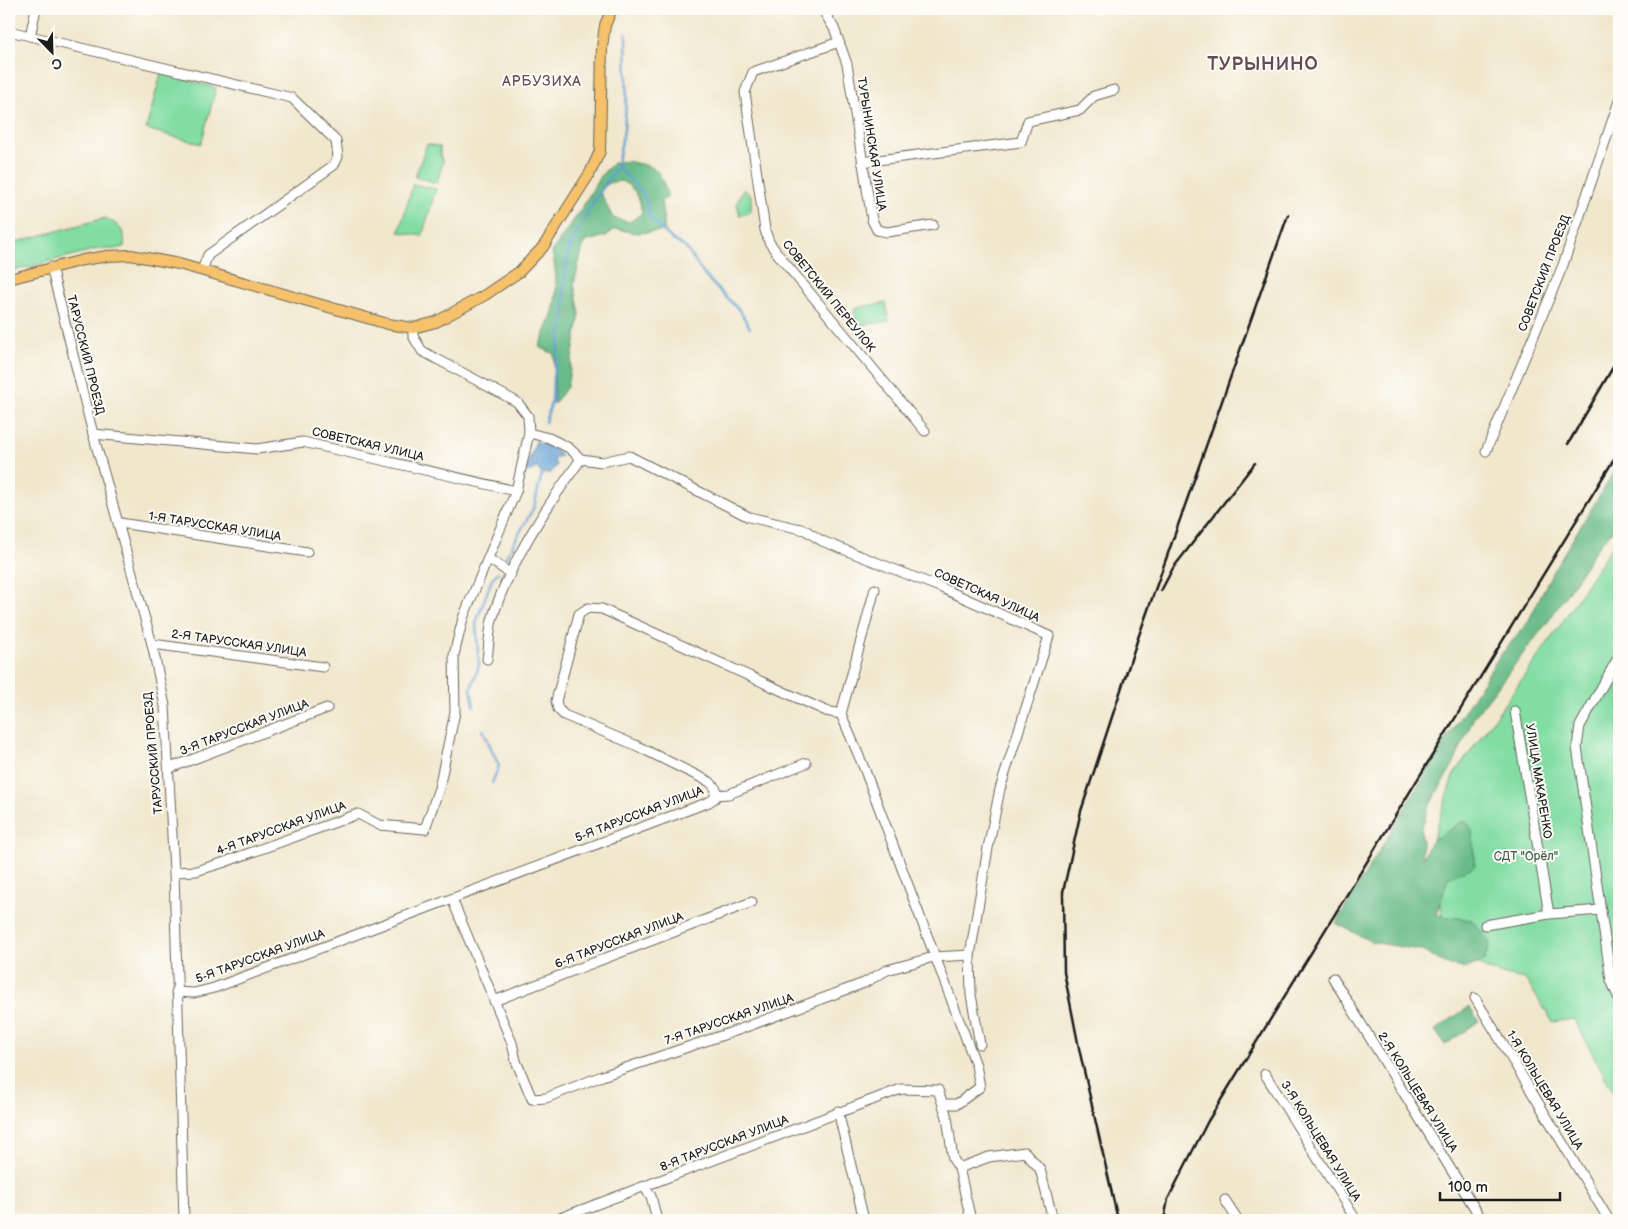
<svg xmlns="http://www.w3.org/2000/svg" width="1628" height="1229" viewBox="0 0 1628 1229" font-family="'Balsamiq Sans',sans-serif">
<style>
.green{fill:#82dda3;stroke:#4f7c60}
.forest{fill:#69bc89;stroke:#426c52;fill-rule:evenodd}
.water{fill:#639fd3;stroke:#405e78}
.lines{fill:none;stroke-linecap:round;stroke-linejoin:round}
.stream{stroke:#639fd3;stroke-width:2.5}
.minor-casing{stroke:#67635a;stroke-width:11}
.major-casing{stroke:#67635a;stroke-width:12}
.minor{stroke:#fff;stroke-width:9}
.major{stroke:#f5c16b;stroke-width:10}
.rail{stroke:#1c1c1c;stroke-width:2.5}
.labels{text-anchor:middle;stroke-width:4;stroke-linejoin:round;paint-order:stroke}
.street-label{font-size:12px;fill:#1c1c1c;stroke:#fdfcf7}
.park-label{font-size:12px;fill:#40604b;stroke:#fdfcf7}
.neighbourhood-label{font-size:14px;letter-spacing:1px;fill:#674b54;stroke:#fdfcf7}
.district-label{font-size:18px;font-weight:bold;letter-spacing:1px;fill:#674b54;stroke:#fdfcf7}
</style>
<rect width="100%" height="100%" fill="#fdfcf7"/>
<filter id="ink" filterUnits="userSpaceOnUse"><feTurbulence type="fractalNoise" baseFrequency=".02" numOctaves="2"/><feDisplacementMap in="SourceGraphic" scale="10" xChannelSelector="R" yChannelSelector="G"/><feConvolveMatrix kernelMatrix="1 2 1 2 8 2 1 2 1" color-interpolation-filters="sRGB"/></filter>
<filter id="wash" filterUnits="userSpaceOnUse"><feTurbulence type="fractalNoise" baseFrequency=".0096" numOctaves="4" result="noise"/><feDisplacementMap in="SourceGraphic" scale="20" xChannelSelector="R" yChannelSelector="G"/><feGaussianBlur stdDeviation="1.12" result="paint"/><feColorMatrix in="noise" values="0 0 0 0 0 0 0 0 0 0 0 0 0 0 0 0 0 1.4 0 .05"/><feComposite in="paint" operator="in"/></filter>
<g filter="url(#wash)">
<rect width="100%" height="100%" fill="#f1e7cd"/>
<g class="green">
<path d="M161 73 216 88 201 144 146 129Z"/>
<path d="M427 144 440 147V155L443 161 437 183 415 177Z"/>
<path d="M413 184 436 189 422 236 399 232Z"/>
<path d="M743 189 751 195V212L740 216 737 203Z"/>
<path d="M105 218C118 224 127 231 124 247L114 249H97L9 272V244Z"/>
<path d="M886 303 889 321 857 326 854 308Z"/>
<path d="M1619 535V1103L1574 1019 1553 1022 1525 979C1492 974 1474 964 1447 945L1430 849 1453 776 1557 630Z"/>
</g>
<g class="forest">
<path d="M627 161C658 168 658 165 668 197L661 201 665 231 636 233 615 229 606 236 584 242 574 284 580 314 567 387 554 404V354L539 347C557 306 560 295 552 251L582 208 600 176 613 163ZM621 181C636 188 639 197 642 213L630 222 613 218 600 192 608 183Z"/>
<path d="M1619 464V524L1598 546 1550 619 1474 717 1455 761 1428 808 1421 830 1423 859 1430 842 1465 820 1472 830 1475 866 1448 878 1436 915 1472 920 1490 943 1484 961 1467 968 1450 966 1420 950 1372 942 1336 923 1445 741 1499 657 1528 622 1553 571Z"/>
<path d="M1469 1007 1479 1021 1445 1045 1435 1030Z"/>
</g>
<path class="water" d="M536 441 556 450 561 456 555 458 554 461 557 465 551 473 542 474 536 468 530 472 525 470Z"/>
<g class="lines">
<g class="stream">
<path d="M617 166 643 193 651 219 673 240 686 248 705 276 740 311 750 328"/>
<path d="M545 422 552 401 553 377 565 313 564 286 568 250 589 209 617 166 624 130 627 89 626 34"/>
<path d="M504 560 534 507 542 473"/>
<path d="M474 706 471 689 479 665 476 623 492 579 498 572"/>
<path d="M483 730 499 766 492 783"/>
</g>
</g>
</g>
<g filter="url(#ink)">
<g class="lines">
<g class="minor-casing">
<g id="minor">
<path d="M822 9 834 28 847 64 872 220 877 230 887 232 933 225"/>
<path d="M9 31 292 98 336 141 338 157 334 165 208 255 202 270"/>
<path d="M30 36 36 9"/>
<path d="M839 42 753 72 745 92 765 230 769 242 780 257 925 431"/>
<path d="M862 162 1021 142 1028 121 1080 110 1094 96 1114 90"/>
<path d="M51 267 93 434 152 644 165 706 174 872 184 1220"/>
<path d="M413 328V336L422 351 517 402 528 416 529 433 549 438 569 448 581 459 602 462 629 456 749 517 805 530 822 541 942 588 1049 636 1000 789 988 848 970 955 971 995 980 1044"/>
<path d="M93 434 257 449 303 442 516 491"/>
<path d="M1486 451 1563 265 1619 101"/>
<path d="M120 523 307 552"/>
<path d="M489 559 511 574"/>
<path d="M875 589 841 714 864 768 976 1065 980 1087 957 1104H943"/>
<path d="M152 644 323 667"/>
<path d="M1619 656 1580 726 1577 747 1611 980 1619 999"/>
<path d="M487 659C489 646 489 633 492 620 508 564 547 506 581 459"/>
<path d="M1515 711 1549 914"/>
<path d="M170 768 327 708"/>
<path d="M715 795 729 794 806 763"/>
<path d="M174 872 196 871 222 863 358 814 379 825 425 829 439 788 455 712 454 655 463 618 516 491 529 433"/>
<path d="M452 899 512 1043 516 1061 532 1099 546 1098 602 1076 738 1030 864 983 887 970 934 957 970 955"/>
<path d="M1485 925 1549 914 1601 910"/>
<path d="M1333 978 1482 1220"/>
<path d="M176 992 194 993 214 988 709 802 715 798 716 789 710 782 635 745 564 715 558 709 556 701 579 614 588 608 602 609 826 711 841 714"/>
<path d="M1475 998 1609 1220"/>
<path d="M494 1001 752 902"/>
<path d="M1265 1074 1356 1220"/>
<path d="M838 1111 864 1220"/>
<path d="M959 1168 989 1157 1025 1152 1040 1169 1053 1220"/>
<path d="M644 1187 651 1196 657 1220"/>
<path d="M1225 1200 1238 1220"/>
<path d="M555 1220 901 1089 938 1090 947 1117 953 1159 959 1168 971 1220"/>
</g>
</g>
<g class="major-casing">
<path id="major" d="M9 279 83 260 107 256 131 255 179 264 388 324 413 328 436 322 485 295 519 272 543 247 590 173 600 151 602 47 605 25 612 9"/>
</g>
<use href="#minor" class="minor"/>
<use href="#major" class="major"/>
<g class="rail">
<path d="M1568 444 1619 357"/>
<path d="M1161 591 1173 568 1255 463"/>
<path d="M1118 1220 1080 1053 1064 972 1063 892 1081 811 1138 638 1288 215"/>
<path d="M1164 1220 1168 1199 1208 1121 1619 451"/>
</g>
</g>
</g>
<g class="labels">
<g class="street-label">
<text transform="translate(872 144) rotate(81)" y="4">ТУРЫНИНСКАЯ УЛИЦА</text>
<text transform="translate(1544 273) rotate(-69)" y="4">СОВЕТСКИЙ ПРОЕЗД</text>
<text transform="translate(829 296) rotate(51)" y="4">СОВЕТСКИЙ ПЕРЕУЛОК</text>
<text transform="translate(86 355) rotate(76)" y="4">ТАРУССКИЙ ПРОЕЗД</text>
<text transform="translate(368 444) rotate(13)" y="4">СОВЕТСКАЯ УЛИЦА</text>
<text transform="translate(215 526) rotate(9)" y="4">1-Я ТАРУССКАЯ УЛИЦА</text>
<text transform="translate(987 595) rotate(24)" y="4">СОВЕТСКАЯ УЛИЦА</text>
<text transform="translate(239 643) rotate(8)" y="4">2-Я ТАРУССКАЯ УЛИЦА</text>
<text transform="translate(244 727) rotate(-21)" y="4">3-Я ТАРУССКАЯ УЛИЦА</text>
<text transform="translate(153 753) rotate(-95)" y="4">ТАРУССКИЙ ПРОЕЗД</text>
<text transform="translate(1539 781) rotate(81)" y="4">УЛИЦА МАКАРЕНКО</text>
<text transform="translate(639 814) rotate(-21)" y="4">5-Я ТАРУССКАЯ УЛИЦА</text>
<text transform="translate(281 828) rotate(-20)" y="4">4-Я ТАРУССКАЯ УЛИЦА</text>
<text transform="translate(619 940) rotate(-21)" y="4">6-Я ТАРУССКАЯ УЛИЦА</text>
<text transform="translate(260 956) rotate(-20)" y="4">5-Я ТАРУССКАЯ УЛИЦА</text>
<text transform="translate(729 1019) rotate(-19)" y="4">7-Я ТАРУССКАЯ УЛИЦА</text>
<text transform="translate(1545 1090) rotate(59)" y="4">1-Я КОЛЬЦЕВАЯ УЛИЦА</text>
<text transform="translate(1418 1092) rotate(58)" y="4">2-Я КОЛЬЦЕВАЯ УЛИЦА</text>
<text transform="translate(1321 1141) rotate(58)" y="4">3-Я КОЛЬЦЕВАЯ УЛИЦА</text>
<text transform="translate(724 1143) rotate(-21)" y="4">8-Я ТАРУССКАЯ УЛИЦА</text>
</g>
<g class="park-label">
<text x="1526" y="860">СДТ "Орёл"</text>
</g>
<g class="neighbourhood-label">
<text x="542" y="86">АРБУЗИХА</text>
</g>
<g class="district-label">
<text x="1263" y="70">ТУРЫНИНО</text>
</g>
</g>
<rect width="1628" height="1229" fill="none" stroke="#fdfcf7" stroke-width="30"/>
<g transform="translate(52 52) rotate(157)" stroke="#fdfcf7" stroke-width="4" paint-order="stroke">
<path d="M0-4L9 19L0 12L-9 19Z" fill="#1c1c1c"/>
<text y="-8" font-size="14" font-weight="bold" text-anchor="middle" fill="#1c1c1c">С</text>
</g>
<path d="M1440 1192v8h120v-8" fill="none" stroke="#1c1c1c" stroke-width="2.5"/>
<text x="1448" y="1192" font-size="15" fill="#1c1c1c" stroke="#fdfcf7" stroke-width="4" paint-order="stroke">100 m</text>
</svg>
